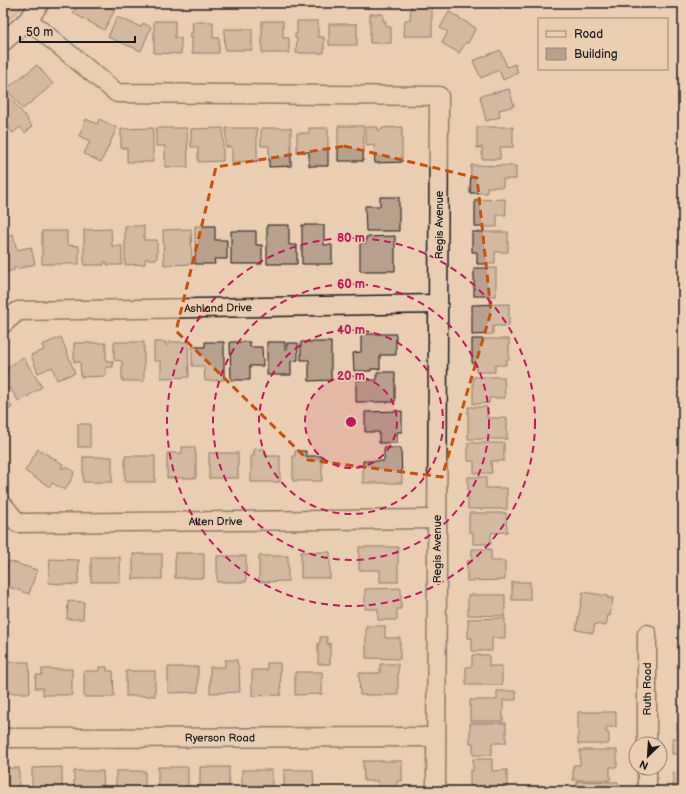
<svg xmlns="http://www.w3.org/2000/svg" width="686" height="794" viewBox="0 0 686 794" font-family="'Balsamiq Sans',sans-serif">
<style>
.green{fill:#ccb49c;stroke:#74685c}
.building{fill:#b8a18c;stroke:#1c1c1c}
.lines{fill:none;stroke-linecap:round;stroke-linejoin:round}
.minor-casing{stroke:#1c1c1c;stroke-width:21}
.minor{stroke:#eaceb1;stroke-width:18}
.marked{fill:none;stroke:#c9500e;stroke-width:3;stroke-dasharray:8 5;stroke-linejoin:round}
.ring{fill:none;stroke:#c2185b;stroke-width:2;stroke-dasharray:7 5}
.labels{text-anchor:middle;stroke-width:3.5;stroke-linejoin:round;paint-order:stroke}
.street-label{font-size:11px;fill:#1c1c1c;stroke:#eaceb1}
.centre{fill:#c2185b;stroke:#eaceb1;stroke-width:2}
.ring-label{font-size:12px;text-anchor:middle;font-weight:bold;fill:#c2185b;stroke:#eaceb1;stroke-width:3.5;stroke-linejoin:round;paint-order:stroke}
</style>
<rect width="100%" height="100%" fill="#eaceb1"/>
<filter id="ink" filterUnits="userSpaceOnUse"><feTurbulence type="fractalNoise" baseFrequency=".025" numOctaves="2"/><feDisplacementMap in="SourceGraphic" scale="8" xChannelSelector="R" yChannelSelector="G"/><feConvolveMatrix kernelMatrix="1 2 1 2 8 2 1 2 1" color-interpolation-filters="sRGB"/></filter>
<g filter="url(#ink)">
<path class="green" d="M3 3H24L19 10 3 24Z"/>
<g class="building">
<path d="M78 3H103V4L115 10 104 30 73 13Z"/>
<path d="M411 4H432V36H404L405 20H410Z"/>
<path d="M449 12 476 28 468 43 466 42 459 53 442 43 448 32 440 28Z"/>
<path d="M370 14H383V21H386V27H391V43H370Z"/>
<path d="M117 17 141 27 143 23 151 27 141 51 108 37Z"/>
<path d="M154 21H175V38H181V54L154 53Z"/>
<path d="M262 21H283V38H289V53H262Z"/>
<path d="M297 21H318V37H324V53H296L297 38H295V34H297Z"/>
<path d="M192 22H213V38H219V53H192V37H189L190 33H193Z"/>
<rect x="329" y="24" width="28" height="21"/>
<path d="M224 29H252V50H225Z"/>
<path d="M500 50 507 67 515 64 518 73 503 80 499 70 481 78 473 61Z"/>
<path d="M37 65 53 84 23 109 6 89Z"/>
<path d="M509 89 514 106 499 110 500 117 486 121 480 96Z"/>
<path d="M3 90 28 119 27 120 32 126 25 133 20 127 13 133 4 122 3 123Z"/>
<path d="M86 119 97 124 99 119 117 128 101 162 84 154 90 141 79 136Z"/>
<path d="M338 126H364L363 161H338Z"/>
<path d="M366 127H378V130H382V128L402 127V162L375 163 374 145 366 146Z"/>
<path d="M477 127H513V147H500V159H482V147L477 148Z"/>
<path d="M153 128V162H127V148H121V129Z"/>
<path d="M156 128H187L188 167H165V146H156Z"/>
<path d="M223 128V161L198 162V147H191V129Z"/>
<path d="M226 128H257V161L232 162V147H226Z"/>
<path d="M261 128H291V166L269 167V146H261Z"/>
<path d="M309 128H328V166H309V152H297V133H309Z"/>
<path d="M471 165 516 166V179H503V187H487V193H470Z"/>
<path d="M380 197H399V231H366L365 206H380Z"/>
<path d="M505 199 506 215H497V227H475V200Z"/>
<path d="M267 225H289V245H297V264H267Z"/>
<path d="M302 225H324V245H332V264H302Z"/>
<path d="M125 226H144V240H157V259H145V264L125 265Z"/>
<path d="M195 226H215V240H227V259H214L215 264H195Z"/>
<path d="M111 229 112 246H122V265H107V262H104V265H84V230Z"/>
<path d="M191 229 192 264 164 265 163 230Z"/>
<path d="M42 231H67V245L79 246V264H42Z"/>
<path d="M231 231H256V245H262V264H231Z"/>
<path d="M472 232H508V252H495V264H477V252H472Z"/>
<path d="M13 234 17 250 31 247 35 264 17 269V267H14V270L3 273V236Z"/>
<path d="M395 236V271H360V243H366V237Z"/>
<rect x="474" y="268" width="22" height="28"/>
<path d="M509 304V326H493V334L472 335V305Z"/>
<path d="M361 334H396V355H380V369H371V371H354L353 353 361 352Z"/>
<path d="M61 337 75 373 57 380 52 367 38 373 31 355 44 350 42 345Z"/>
<path d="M472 339H509V359L506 360V365H495V372H476V363H472Z"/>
<path d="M114 342H144V381H122V361L114 360Z"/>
<path d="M154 342H166V345H169V342H188L189 377 161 378V361H154Z"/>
<path d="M205 342H224V380L205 381 204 366H192V347H205Z"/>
<path d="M230 342H250V347H262L263 366H250V380H231Z"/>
<path d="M267 342H285V349H287V343H298V360L291 361V375H267Z"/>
<path d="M301 342H331V380L309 381V360H301Z"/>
<path d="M74 343H106V361H113V367H106V376L81 377 80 362H74Z"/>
<path d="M23 357 42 387 19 402 10 388 4 391H3V370L4 369 5 371 8 370 7 368Z"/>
<path d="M377 372H395V402H356V380H377Z"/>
<path d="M473 377H504L505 398H489V403L473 404Z"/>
<path d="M3 397 12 407 3 415Z"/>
<path d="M468 407H487V418H507V439H468Z"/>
<path d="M402 411V432H397V443H379V432H365V412Z"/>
<rect x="78" y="424" width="12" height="23"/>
<path d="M468 443H504V461H491L492 473H474V461H468Z"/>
<path d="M182 447H195V453H196V478H167V453H182Z"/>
<path d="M384 448H401L402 483H363V461H384Z"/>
<path d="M38 449 63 464 61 468 63 469 65 466 74 471 73 474 74 475 65 490 52 483 50 487 25 471Z"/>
<path d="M254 449H265V456H280V482H251V456H254Z"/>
<path d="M295 451H306V456H322V481H293V456H295Z"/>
<rect x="209" y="453" width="29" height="25"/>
<rect x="125" y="456" width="30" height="26"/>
<rect x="83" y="457" width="29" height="25"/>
<path d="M468 477H486V488H507V509H468Z"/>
<path d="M469 513H506L507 532 491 533V544H473V532H469Z"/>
<path d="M359 547H398V582H380V570H359Z"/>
<path d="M472 549H491V561H505V580L467 581V561H472Z"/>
<rect x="301" y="552" width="29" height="26"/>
<rect x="175" y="553" width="29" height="25"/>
<rect x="133" y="554" width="29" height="25"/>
<rect x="217" y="556" width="29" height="26"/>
<path d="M259 556H288V581L259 582Z"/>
<rect x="91" y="557" width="29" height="25"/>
<path d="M50 559 79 560 78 585 48 583Z"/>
<path d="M9 561 37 570 29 594 3 585V582Z"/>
<rect x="512" y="582" width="18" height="18"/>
<path d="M401 588V609H397V620H378V609H365V589Z"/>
<path d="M583 592 608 596 607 598H613L610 616 608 615 606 626 595 624 593 633 576 630Z"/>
<path d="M468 595H505V616L468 615Z"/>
<path d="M68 601 84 602 83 619H67Z"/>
<path d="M505 618V638H492V651H472V638H468V619Z"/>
<path d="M366 626H385V638H400V659L366 658Z"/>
<path d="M320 637H327V644L330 643V664H318V643H320Z"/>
<path d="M472 655H489V666H502V685H466V667L472 666Z"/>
<path d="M225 660H237L238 667H239L240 692 210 693V667H225Z"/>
<path d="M3 662H29L30 693H7V695H3Z"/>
<path d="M267 663H280L281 695 252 696V670H267Z"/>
<path d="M380 664H398V695H360L359 673H380Z"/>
<path d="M99 667H107V671H113L114 697H84V671H99Z"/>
<path d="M168 667H198V692L168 693Z"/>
<path d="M42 669H72V695H43V688H35L36 675H42Z"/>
<rect x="126" y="671" width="29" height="25"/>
<path d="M295 672H322V694L295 695Z"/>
<path d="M497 691H516V700H503V721H470V700H497Z"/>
<path d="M682 694 683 695V714L679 713Z"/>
<path d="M578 712H616V727H606V732H608L609 735V743L608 744H578Z"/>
<path d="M470 723H506V743H492V755H473V743H470Z"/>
<path d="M677 723H683V754H672V738H679V736H677Z"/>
<path d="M580 750H617V767H610V780H573V765H580Z"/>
<path d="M678 758H683V788H673V772L678 773Z"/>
<path d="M473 759H492V771L507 770V790H470V770L473 771Z"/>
<path d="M363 761H402V781H397V791H378V781H364Z"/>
<path d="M62 767V791H32V768Z"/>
<rect x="158" y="767" width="30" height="24"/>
<rect x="200" y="767" width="29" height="24"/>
<rect x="3" y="768" width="16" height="23"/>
<rect x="242" y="770" width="30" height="21"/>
<path d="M284 770H313L314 791H284Z"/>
<path d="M74 771H103L104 791H74Z"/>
<rect x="116" y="771" width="29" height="20"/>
<path d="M577 781 618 782V791H577Z"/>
</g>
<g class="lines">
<g class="minor-casing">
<g id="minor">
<path d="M28 20 117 93 439 96 436 791"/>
<path d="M3 42 28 20 40 3"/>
<path id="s1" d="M3 324 18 311 438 304"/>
<path id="s2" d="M3 505 18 523 437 519"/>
<path d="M647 634V744"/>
<path id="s3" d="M3 738 436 737"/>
<path d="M647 768V791"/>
</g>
</g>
<use href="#minor" class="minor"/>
</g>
</g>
<path d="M0 0H686V794H0ZM344 146 477 178 491 312 442 477 308 460 176 331 216 167Z" fill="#eaceb1" fill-opacity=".55" fill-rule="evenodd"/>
<path class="marked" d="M344 146 477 178 491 312 442 477 308 460 176 331 216 167Z"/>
<circle cx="351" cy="422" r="46" fill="#c2185b" fill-opacity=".12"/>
<g class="ring">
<circle cx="351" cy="422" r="46"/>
<circle cx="351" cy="422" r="92"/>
<circle cx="351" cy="422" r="138"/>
<circle cx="351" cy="422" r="184"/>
</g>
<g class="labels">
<g class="street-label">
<text transform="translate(439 225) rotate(-90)" y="4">Regis Avenue</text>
<text dy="4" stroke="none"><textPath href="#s1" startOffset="220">Ashland Drive</textPath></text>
<text dy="4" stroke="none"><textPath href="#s2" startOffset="221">Alten Drive</textPath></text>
<text transform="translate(437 549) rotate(-90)" y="4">Regis Avenue</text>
<text transform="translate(647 689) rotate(-90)" y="4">Ruth Road</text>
<text dy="4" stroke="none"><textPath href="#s3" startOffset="217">Ryerson Road</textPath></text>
</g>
</g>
<circle cx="351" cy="422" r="6" class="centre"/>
<g class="ring-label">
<text x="351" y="242">80 m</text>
<text x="351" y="288">60 m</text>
<text x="351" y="334">40 m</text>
<text x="351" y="380">20 m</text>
</g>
<rect width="686" height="794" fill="none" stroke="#eaceb1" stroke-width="16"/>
<rect x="8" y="8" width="670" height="778" fill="none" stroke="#1c1c1c" stroke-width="1.5" filter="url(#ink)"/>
<rect x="538" y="18" width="130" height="52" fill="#eaceb1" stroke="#988775"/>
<rect x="546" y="31" width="20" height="6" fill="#eaceb1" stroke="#988775"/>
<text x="574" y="38" font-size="12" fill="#1c1c1c">Road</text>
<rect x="546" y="48" width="20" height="12" fill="#b8a18c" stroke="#988775"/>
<text x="574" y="58" font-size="12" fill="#1c1c1c">Building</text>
<g transform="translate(648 756) rotate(205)"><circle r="19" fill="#eaceb1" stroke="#988775"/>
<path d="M0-3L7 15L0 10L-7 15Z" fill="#1c1c1c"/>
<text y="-6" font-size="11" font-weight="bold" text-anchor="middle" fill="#1c1c1c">N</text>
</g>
<path d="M20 36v6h115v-6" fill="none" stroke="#1c1c1c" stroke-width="2"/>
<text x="26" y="36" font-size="12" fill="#1c1c1c" stroke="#eaceb1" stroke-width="3" paint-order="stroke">50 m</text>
</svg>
